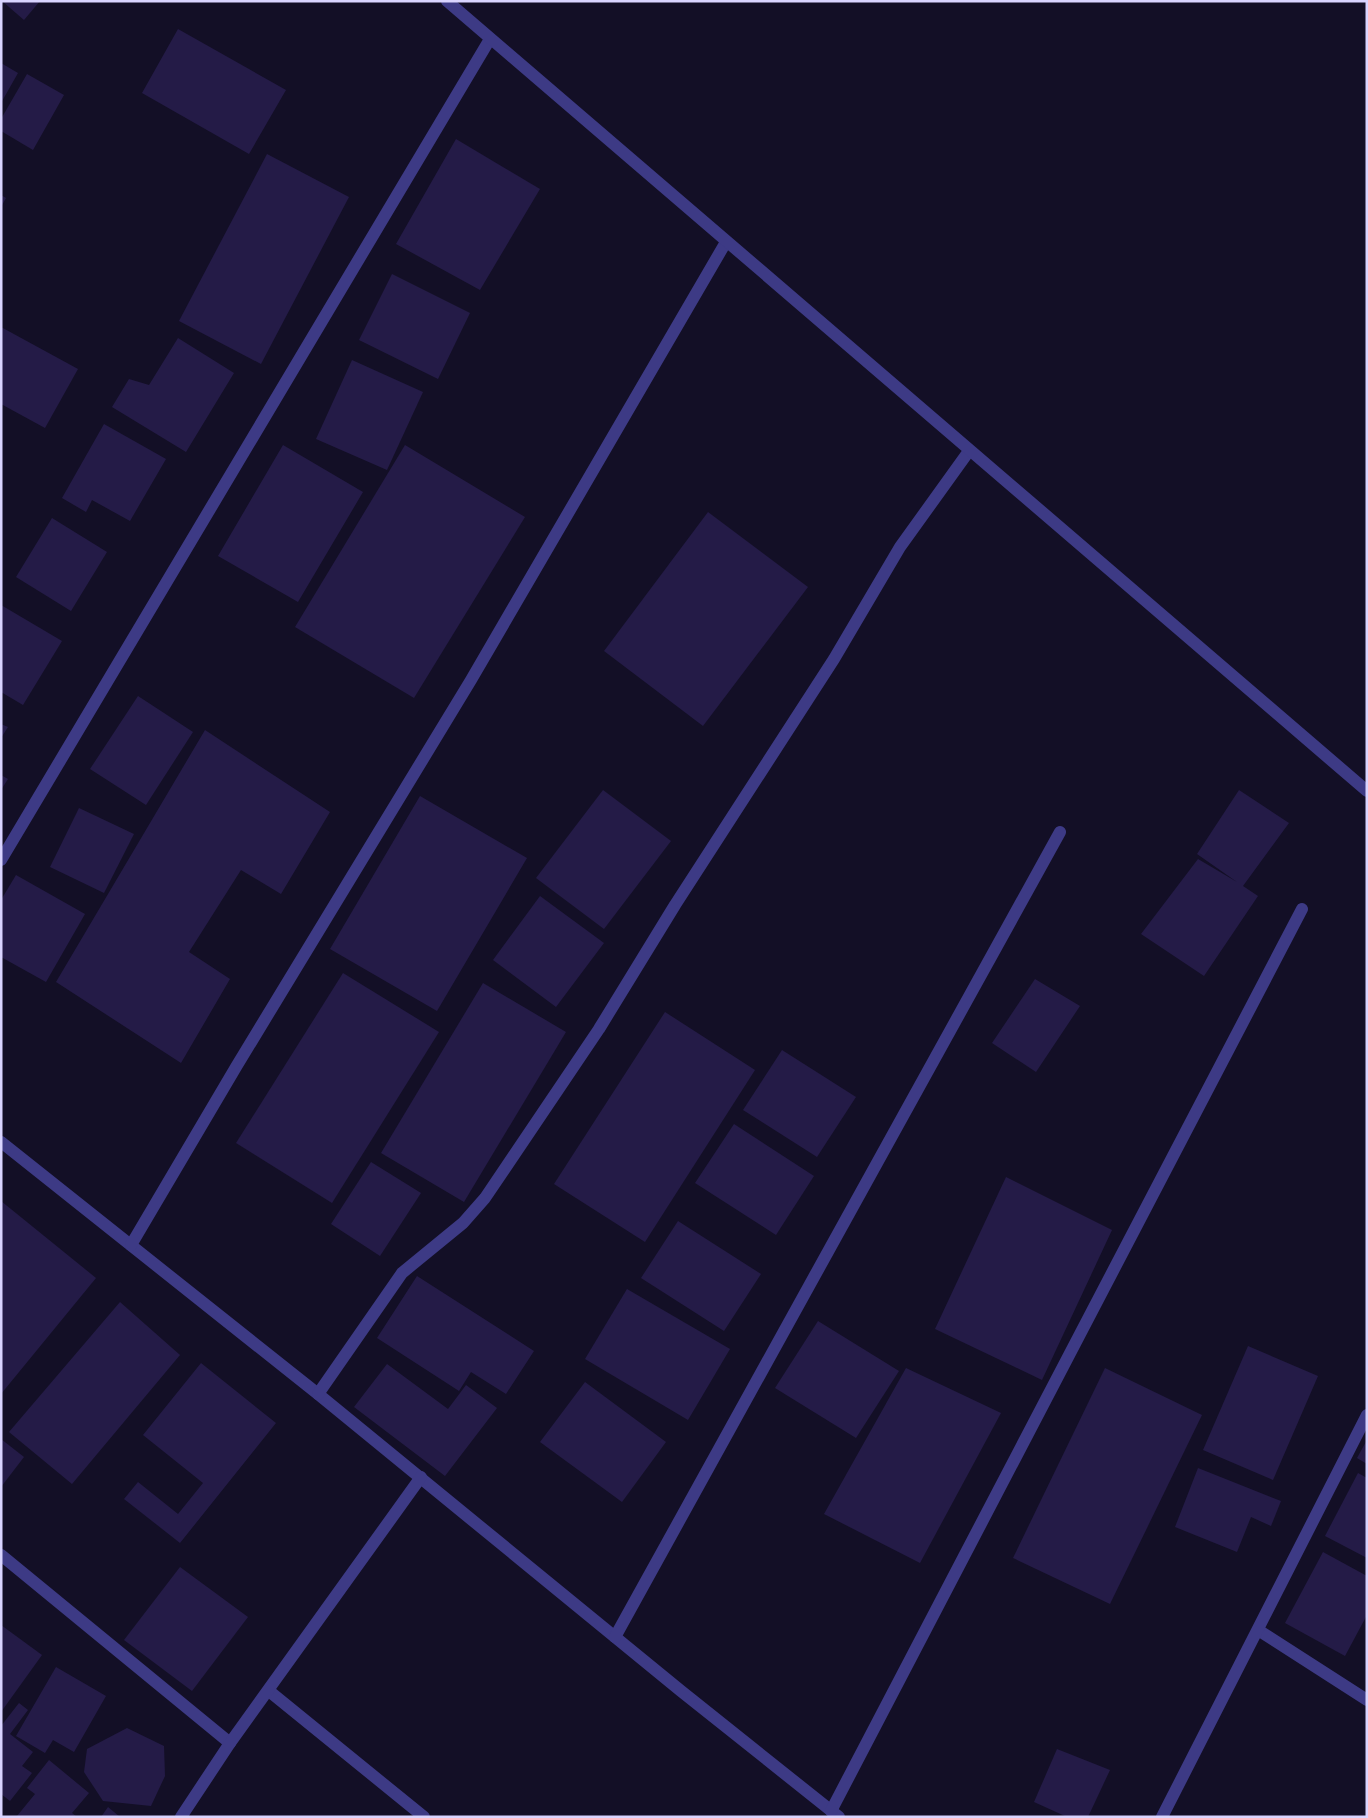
<svg xmlns="http://www.w3.org/2000/svg" width="1368" height="1818" viewBox="0 0 1368 1818" font-family="'Fira Sans',sans-serif">
<style>
.building{fill:#241b47}
.lines{fill:none;stroke-linecap:round;stroke-linejoin:round}
.minor{stroke:#3d3a85;stroke-width:12}
.tertiary{stroke:#3d3a85;stroke-width:12}
</style>
<rect width="100%" height="100%" fill="#130f26"/>
<g class="building">
<path d="M2 1H40L24 20Z"/>
<path d="M178 29 286 90 249 154 142 93Z"/>
<path d="M1 63 18 73 1 103Z"/>
<path d="M27 74 64 95 33 150 1 131V119Z"/>
<path d="M456 139 540 189 480 290 396 244Z"/>
<path d="M267 154 349 197 261 364 179 321Z"/>
<path d="M1 195 6 198 1 207Z"/>
<path d="M392 274 470 313 438 379 359 340Z"/>
<path d="M1 327 78 369 45 428 1 404Z"/>
<path d="M178 338 234 373 186 452 112 407 129 379 149 385Z"/>
<path d="M352 360 423 392 387 470 316 439Z"/>
<path d="M104 424 166 459 130 521 92 500 86 512 62 498Z"/>
<path d="M283 445 363 492 298 602 218 556Z"/>
<path d="M405 445 525 517 414 698 295 627Z"/>
<path d="M708 512 808 587 703 726 604 651Z"/>
<path d="M52 518 107 552 71 611 16 577Z"/>
<path d="M1 605 62 641 23 705 1 692Z"/>
<path d="M138 696 193 732 146 805 90 769Z"/>
<path d="M1 724 8 727 1 738Z"/>
<path d="M205 730 330 812 281 894 241 870 189 952 230 979 181 1063 56 982Z"/>
<path d="M1 775 8 779 1 790Z"/>
<path d="M603 790 671 841 604 929 536 878Z"/>
<path d="M1239 790 1289 823 1243 886 1258 896 1204 976 1141 934 1198 859 1237 882 1197 854Z"/>
<path d="M420 796 527 858 437 1011 330 949Z"/>
<path d="M79 808 134 834 104 893 50 867Z"/>
<path d="M16 875 85 914 46 982 1 957V900Z"/>
<path d="M540 896 604 943 556 1007 493 960Z"/>
<path d="M343 973 439 1032 332 1203 236 1143Z"/>
<path d="M1035 979 1080 1006 1036 1072 992 1043Z"/>
<path d="M483 983 566 1032 464 1202 381 1153Z"/>
<path d="M665 1012 755 1070 645 1242 554 1184Z"/>
<path d="M782 1050 856 1097 817 1157 743 1110Z"/>
<path d="M734 1124 814 1176 776 1235 695 1183Z"/>
<path d="M371 1162 421 1193 380 1256 331 1224Z"/>
<path d="M1006 1177 1112 1230 1042 1380 935 1329Z"/>
<path d="M1 1201 96 1278 1 1394Z"/>
<path d="M678 1221 761 1274 724 1331 641 1278Z"/>
<path d="M417 1276 534 1351 506 1394 471 1372 459 1391 377 1338Z"/>
<path d="M627 1289 730 1349 688 1420 585 1359Z"/>
<path d="M120 1302 180 1355 72 1484 9 1432Z"/>
<path d="M818 1321 899 1371 856 1438 775 1388Z"/>
<path d="M1248 1346 1318 1376 1273 1480 1203 1450Z"/>
<path d="M201 1363 276 1423 180 1543 124 1499 138 1482 178 1514 203 1483 143 1435Z"/>
<path d="M387 1364 448 1409 466 1385 497 1408 445 1476 354 1407Z"/>
<path d="M906 1368 1001 1413 920 1563 824 1514Z"/>
<path d="M1105 1368 1202 1415 1110 1604 1013 1558Z"/>
<path d="M585 1382 666 1442 622 1502 540 1442Z"/>
<path d="M1 1439 24 1457 1 1487Z"/>
<path d="M1367 1440V1464L1357 1458Z"/>
<path d="M1198 1468 1281 1501 1271 1526 1251 1517 1237 1552 1175 1527Z"/>
<path d="M1358 1473 1367 1478V1558L1325 1536Z"/>
<path d="M1323 1552 1367 1576V1615L1345 1656 1285 1623Z"/>
<path d="M180 1567 248 1617 192 1691 124 1640Z"/>
<path d="M1 1625 42 1655 1 1712Z"/>
<path d="M56 1667 106 1696 74 1752 53 1740 45 1753 16 1736Z"/>
<path d="M19 1703 28 1710 10 1734 33 1752 22 1766 32 1773 10 1801 1 1794V1726Z"/>
<path d="M127 1728 164 1746 165 1776 151 1806 103 1801 84 1772 87 1749Z"/>
<path d="M1057 1749 1110 1770 1088 1817H1067L1034 1802Z"/>
<path d="M49 1760 89 1793 72 1813 77 1817H18L17 1816 35 1794 27 1788Z"/>
<path d="M108 1807 120 1817H101Z"/>
</g>
<g class="lines">
<g class="minor">
<path d="M1 860 490 39"/>
<path d="M1 1142 318 1394 681 1691 839 1817"/>
<path d="M131 1245 236 1067 471 680 726 242"/>
<path d="M318 1394 402 1273 463 1223 485 1198 599 1029 675 905 834 659 900 547 969 451"/>
<path d="M1 1555 230 1743"/>
<path d="M1258 1630 1367 1700"/>
<path d="M615 1637 1060 832"/>
<path d="M269 1691 424 1817"/>
<path d="M831 1811 1302 909"/>
<path d="M181 1817 230 1743 421 1477"/>
<path d="M1162 1817 1367 1415"/>
</g>
<path class="tertiary" d="M447 1 1367 791"/>
</g>
<rect width="1368" height="1818" fill="none" stroke="#d9d4ff" stroke-width="5"/>
</svg>
